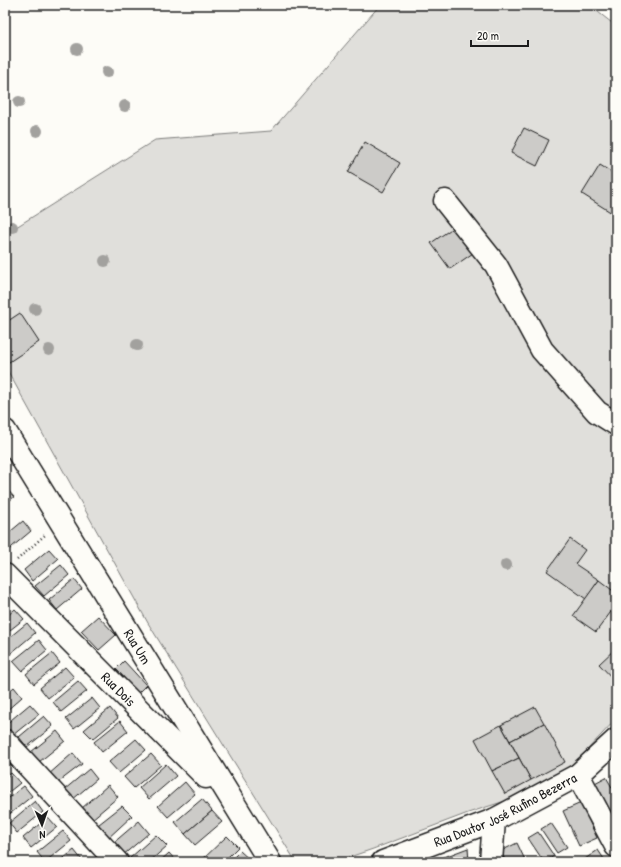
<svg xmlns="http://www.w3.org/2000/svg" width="621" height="867" viewBox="0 0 621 867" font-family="'Patrick Hand',sans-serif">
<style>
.green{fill:#e0dfdb;stroke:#7e7e7c}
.building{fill:#cccbc8;stroke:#1c1c1c}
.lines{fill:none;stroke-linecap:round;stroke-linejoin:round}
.minor-casing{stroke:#1c1c1c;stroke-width:25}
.secondary-casing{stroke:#1c1c1c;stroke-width:25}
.path{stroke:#1c1c1c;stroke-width:2.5;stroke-dasharray:1 3;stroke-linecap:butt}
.minor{stroke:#fdfcf7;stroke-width:22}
.secondary{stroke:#fdfcf7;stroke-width:22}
.tree{fill:#a2a19e}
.labels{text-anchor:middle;stroke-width:4;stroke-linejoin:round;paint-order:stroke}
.street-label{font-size:14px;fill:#1c1c1c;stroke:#fdfcf7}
</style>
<rect width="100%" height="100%" fill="#fdfcf7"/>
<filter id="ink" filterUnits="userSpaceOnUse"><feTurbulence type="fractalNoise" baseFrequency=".025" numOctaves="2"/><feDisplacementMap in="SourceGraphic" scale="8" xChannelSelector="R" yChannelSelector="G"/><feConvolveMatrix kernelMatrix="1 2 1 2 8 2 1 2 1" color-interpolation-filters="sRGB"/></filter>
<g filter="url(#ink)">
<path class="green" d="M380 5H589L616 26V719L574 764 505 801 468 813 373 849 335 862H296L148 623 5 366V234L155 140 271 131Z"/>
<g class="building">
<path d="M524 128 549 140 537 166 511 153Z"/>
<path d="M365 142 400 163 383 192 348 172Z"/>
<path d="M600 165 616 175V207L612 213 582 194Z"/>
<path d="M457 225 476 251 450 269 431 243Z"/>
<path d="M20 313 39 342 6 364 5 323Z"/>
<path d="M5 477 9 482 5 485Z"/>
<path d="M5 487 14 497 5 504Z"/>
<path d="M23 521 31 531 6 552 5 536Z"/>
<path d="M570 539 585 550 575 564 599 580 586 599 547 571Z"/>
<path d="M49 549 58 559 32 581 24 570Z"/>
<path d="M61 565 69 575 44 596 35 586Z"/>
<path d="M74 579 82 589 57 610 49 600Z"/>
<path d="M599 580 616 593V605L596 632 573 616Z"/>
<path d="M15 609 24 619 5 634V618Z"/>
<path d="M98 616 116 635 99 650 81 631Z"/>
<path d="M27 623 35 633 10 654 5 648V641Z"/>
<path d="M39 640 47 650 22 671 13 661Z"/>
<path d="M616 648V682L599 664Z"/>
<path d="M52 653 60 663 34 684 26 674Z"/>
<path d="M124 661 146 685 138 693 116 669Z"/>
<path d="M65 667 74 677 48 698 40 688Z"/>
<path d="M78 681 87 691 61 712 53 702Z"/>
<path d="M14 687 22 697 5 712V695Z"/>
<path d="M92 698 100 708 74 729 66 719Z"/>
<path d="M30 704 39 714 13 735 5 725Z"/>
<path d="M535 707 544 723 510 741 501 725Z"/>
<path d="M110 708 118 718 93 739 84 730Z"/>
<path d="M44 716 53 726 27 747 19 737Z"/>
<path d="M120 721 128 731 102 752 94 742Z"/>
<path d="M544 723 565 762 531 780 510 741Z"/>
<path d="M501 725 519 758 492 771 475 739Z"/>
<path d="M57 731 65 741 39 762 31 752Z"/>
<path d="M136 739 146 750 119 773 109 762Z"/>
<path d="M73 753 82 764 56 784 48 775Z"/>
<path d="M151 754 161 765 134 788 124 777Z"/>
<path d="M519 758 531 780 505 794 492 771Z"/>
<path d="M166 764 176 776 149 799 139 788Z"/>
<path d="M89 769 97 779 72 800 64 790Z"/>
<path d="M11 773 20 783 5 795V778Z"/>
<path d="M606 777 616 794V822L593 784Z"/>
<path d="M185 782 195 794 168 817 158 806Z"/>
<path d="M108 785 118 797 91 820 81 809Z"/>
<path d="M24 786 32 796 6 817 5 801Z"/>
<path d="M202 799 212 811 185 834 175 822Z"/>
<path d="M35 801 43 812 17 833 9 823Z"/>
<path d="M581 803 597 838 579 846 563 811Z"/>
<path d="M122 806 132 816 106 840 94 828Z"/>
<path d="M212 811 222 822 195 845 185 834Z"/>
<path d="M48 817 57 827 31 848 23 838Z"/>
<path d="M139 821 149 833 122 856 112 844Z"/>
<path d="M551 823 567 847 557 853 541 829Z"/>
<path d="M63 831 71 841 45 862 37 852Z"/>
<path d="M538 832 554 856 544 862 528 838Z"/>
<path d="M156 835 167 846 149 862H133L130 858Z"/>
<path d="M227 836 238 847 223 862H200Z"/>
<path d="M5 843 10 849 5 854Z"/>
<path d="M517 843 526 862H506L501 851Z"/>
<path d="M468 848 469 862H431Z"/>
<path d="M74 850 82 860 80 862H59Z"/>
<path d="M598 850 606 862H587L585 859Z"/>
<path d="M240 851 251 861 229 862Z"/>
<path d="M169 853 177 862H159Z"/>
</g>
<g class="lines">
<g class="minor-casing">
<g id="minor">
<path d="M445 201 496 265 542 350 597 412 616 424"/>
<path id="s1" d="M5 431 270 862"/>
<path id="s2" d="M5 575 206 777"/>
<path d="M5 741 117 862"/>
<path d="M578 775 616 846"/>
<path d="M491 862 494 820"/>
</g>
</g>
<g class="secondary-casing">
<g id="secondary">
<path id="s3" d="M383 862 494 820 578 775 616 740"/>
</g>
</g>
<path class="path" d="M17 560 45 535"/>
<use href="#minor" class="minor"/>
<use href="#secondary" class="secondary"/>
</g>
<g class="tree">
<circle cx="77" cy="49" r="6"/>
<circle cx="107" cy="72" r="6"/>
<circle cx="19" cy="102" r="6"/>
<circle cx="125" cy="106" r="6"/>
<circle cx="37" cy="131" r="6"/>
<circle cx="12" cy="227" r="6"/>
<circle cx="105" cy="261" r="6"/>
<circle cx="35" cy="309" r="6"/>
<circle cx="137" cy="345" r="6"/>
<circle cx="49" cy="350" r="6"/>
<circle cx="506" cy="565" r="6"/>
</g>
</g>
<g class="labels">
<g class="street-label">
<text dy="5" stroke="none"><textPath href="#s1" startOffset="253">Rua Um</textPath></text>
<text dy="5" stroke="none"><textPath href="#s2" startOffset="161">Rua Dois</textPath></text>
<text dy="5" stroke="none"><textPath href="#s3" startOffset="133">Rua Doutor José Rufino Bezerra</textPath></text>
</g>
</g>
<rect width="621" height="867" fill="none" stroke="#fdfcf7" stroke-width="20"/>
<rect x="10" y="10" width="601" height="847" fill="none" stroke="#1c1c1c" stroke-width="1.5" filter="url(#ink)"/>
<g transform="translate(42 825) rotate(178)" stroke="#fdfcf7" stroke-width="3" paint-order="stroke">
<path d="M0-3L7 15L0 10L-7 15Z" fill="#1c1c1c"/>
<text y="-6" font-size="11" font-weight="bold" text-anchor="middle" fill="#1c1c1c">N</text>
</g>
<path d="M471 40v6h57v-6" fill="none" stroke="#1c1c1c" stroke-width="2"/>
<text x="477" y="40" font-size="12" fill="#1c1c1c" stroke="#fdfcf7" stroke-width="3" paint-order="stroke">20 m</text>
</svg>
